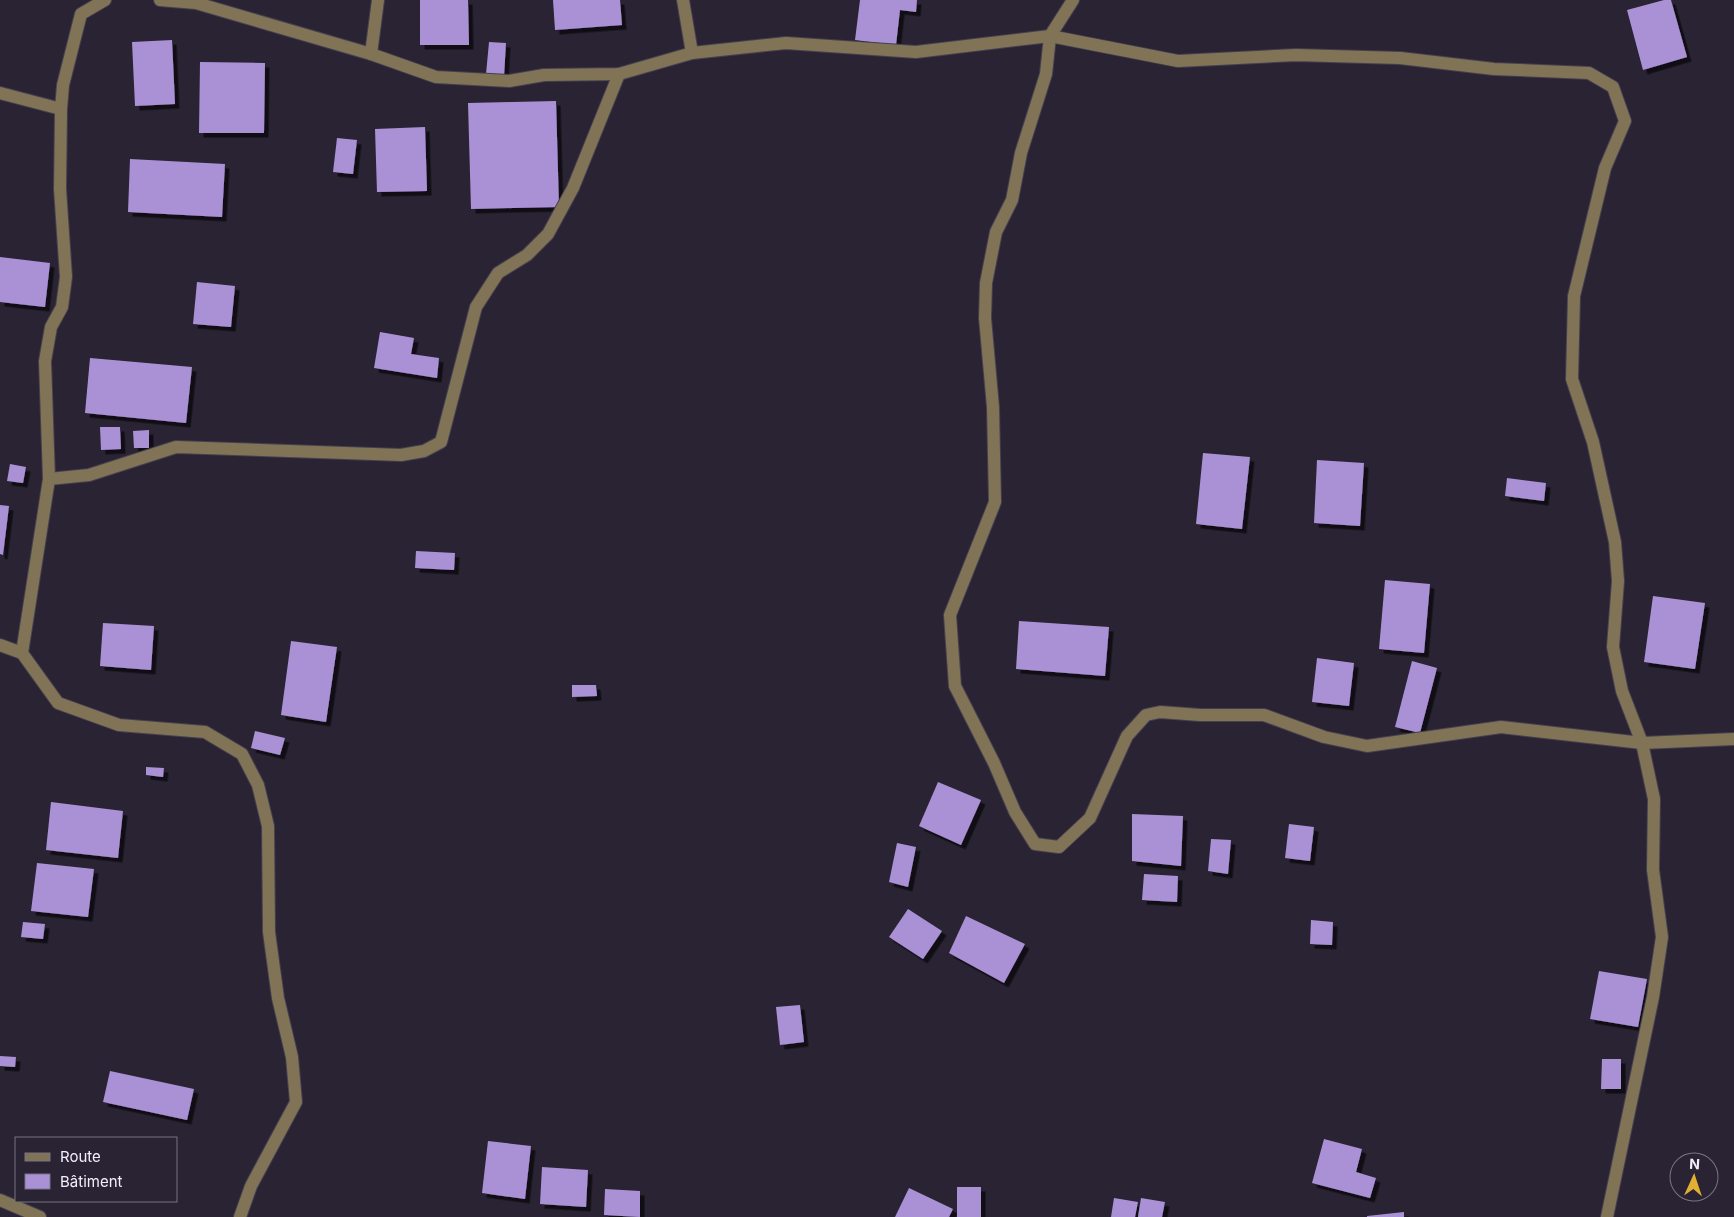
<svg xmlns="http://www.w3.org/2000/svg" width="1734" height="1217" viewBox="0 0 1734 1217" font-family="Inter,sans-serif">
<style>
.building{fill:#aa91d5;filter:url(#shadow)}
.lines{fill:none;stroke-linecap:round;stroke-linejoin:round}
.minor-casing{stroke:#45404f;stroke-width:14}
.minor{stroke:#817356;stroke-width:12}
</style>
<defs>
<filter id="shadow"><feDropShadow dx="4.5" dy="4.5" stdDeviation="0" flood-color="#0009"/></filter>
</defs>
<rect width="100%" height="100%" fill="#292333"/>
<g class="building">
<path d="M420 0H468L469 45H420Z"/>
<path d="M553 0H620L622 25 555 30Z"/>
<path d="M860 0H917L916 12 900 10 896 45 855 40Z"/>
<path d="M1664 0H1671L1687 57 1643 70 1627 10Z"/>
<path d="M172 40 175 104 135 106 132 42Z"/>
<path d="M489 42 506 43 504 76 486 74Z"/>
<path d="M200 62 265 63 264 133H199Z"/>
<path d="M556 101 559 207 471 209 468 103Z"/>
<path d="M425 127 427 191 377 192 375 129Z"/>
<path d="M337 138 357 140 353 174 333 172Z"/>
<path d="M130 159 225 164 222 217 128 212Z"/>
<path d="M0 257 50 263 45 307 0 302Z"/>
<path d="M197 282 235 286 231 327 193 324Z"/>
<path d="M380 332 414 338 411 354 439 358 437 378 374 368Z"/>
<path d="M90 358 192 367 186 423 85 413Z"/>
<path d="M100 427H120L121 449 101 450Z"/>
<path d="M149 430V448H134L133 431Z"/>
<path d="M1203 453 1250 457 1242 529 1196 524Z"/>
<path d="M1317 460 1364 463 1360 526 1314 523Z"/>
<path d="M10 464 26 467 23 483 7 481Z"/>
<path d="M1507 478 1546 483 1544 501 1505 496Z"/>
<path d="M0 505 9 506 3 555 0 554Z"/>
<path d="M416 551 455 553 454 570 415 568Z"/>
<path d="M1385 580 1430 584 1424 653 1379 649Z"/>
<path d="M1653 596 1705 603 1695 669 1644 662Z"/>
<path d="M1019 621 1109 627 1105 676 1016 669Z"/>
<path d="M103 623 154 626 151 670 100 666Z"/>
<path d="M291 641 337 647 326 722 281 715Z"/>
<path d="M1317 658 1354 663 1349 706 1312 702Z"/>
<path d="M1412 661 1437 668 1420 733 1395 727Z"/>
<path d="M572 685H596L597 696 572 697Z"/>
<path d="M255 731 285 738 280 755 251 748Z"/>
<path d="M146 767 164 768 163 777 146 775Z"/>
<path d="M938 782 981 800 961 845 919 826Z"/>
<path d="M51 802 123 811 118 858 46 850Z"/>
<path d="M1132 814 1183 816 1181 866 1132 861Z"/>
<path d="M1289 824 1314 827 1310 861 1285 858Z"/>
<path d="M1211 839 1231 840 1228 874 1208 871Z"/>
<path d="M897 843 916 847 908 887 889 882Z"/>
<path d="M37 863 94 869 88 917 31 911Z"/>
<path d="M1144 874 1178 876 1177 902 1142 900Z"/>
<path d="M908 909 942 931 923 959 889 937Z"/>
<path d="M966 916 1025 944 1004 983 949 953Z"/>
<path d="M1311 920 1333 922 1332 945 1310 944Z"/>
<path d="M23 922 45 924 43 939 21 937Z"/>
<path d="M1599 971 1647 979 1638 1027 1590 1019Z"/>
<path d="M800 1005 804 1042 780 1045 776 1007Z"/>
<path d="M0 1056 16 1057 15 1067 0 1066Z"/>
<path d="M1602 1059H1621V1089H1601Z"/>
<path d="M110 1071 194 1089 187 1120 103 1102Z"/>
<path d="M1324 1139 1362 1149 1356 1172 1376 1178 1370 1198 1312 1183Z"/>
<path d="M488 1141 531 1146 525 1199 482 1193Z"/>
<path d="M542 1167 588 1170 586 1207 540 1204Z"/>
<rect x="957" y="1187" width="24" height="30"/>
<path d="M909 1188 953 1209 949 1217H895Z"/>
<path d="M605 1189 640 1191V1217L604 1215Z"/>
<path d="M1114 1198 1138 1202 1135 1217H1111Z"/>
<path d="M1141 1198 1165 1202 1162 1217H1138Z"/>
<path d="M1404 1212V1217H1367V1216Z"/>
</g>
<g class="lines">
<g class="minor-casing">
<g id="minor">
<path d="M105 0 81 14 63 85 61 109 60 189 66 277 62 307 51 327 45 361 49 479 22 653 58 703 119 725 205 732 242 754 258 785 268 826 269 932 278 998 292 1057 296 1102 251 1186 240 1217"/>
<path d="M160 0 196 3 371 54 436 77 509 81 544 75 619 74 692 53 786 43 916 52 1050 36 1178 61 1296 55 1400 58 1494 69 1589 73 1613 87 1625 121 1605 168 1574 296 1572 379 1593 442 1615 542 1618 581 1613 647 1622 691 1642 743 1654 799 1653 870 1662 937 1653 997 1607 1217"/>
<path d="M683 0 692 53"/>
<path d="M1073 0 1050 36 1046 74 1021 153 1012 200 996 232 986 283 985 318 993 407 995 502 950 615 955 686 994 763 1015 812 1035 844 1059 847 1090 818 1127 736 1146 715 1160 712 1200 715H1264L1324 737 1367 746 1501 727 1642 743 1734 739"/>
<path d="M371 54 378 0"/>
<path d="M0 93 61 109"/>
<path d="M49 479 89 475 176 447 401 455 424 451 441 442 476 307 498 273 527 255 548 234 573 188 619 74"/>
<path d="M0 645 22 653"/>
<path d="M0 1200 40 1217"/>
</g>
</g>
<use href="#minor" class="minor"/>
</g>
<rect x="15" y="1137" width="162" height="65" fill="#292333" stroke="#797583"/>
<rect x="25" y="1153" width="25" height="8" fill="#817356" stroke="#797583"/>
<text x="60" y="1162" font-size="15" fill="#f2effa">Route</text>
<rect x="25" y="1174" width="25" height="15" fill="#aa91d5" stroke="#797583"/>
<text x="60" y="1187" font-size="15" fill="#f2effa">Bâtiment</text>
<g transform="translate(1694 1177) rotate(3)"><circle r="24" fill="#292333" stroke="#797583"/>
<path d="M0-4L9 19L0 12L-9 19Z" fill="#e2af34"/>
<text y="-8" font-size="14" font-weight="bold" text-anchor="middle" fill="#f2effa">N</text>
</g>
</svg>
